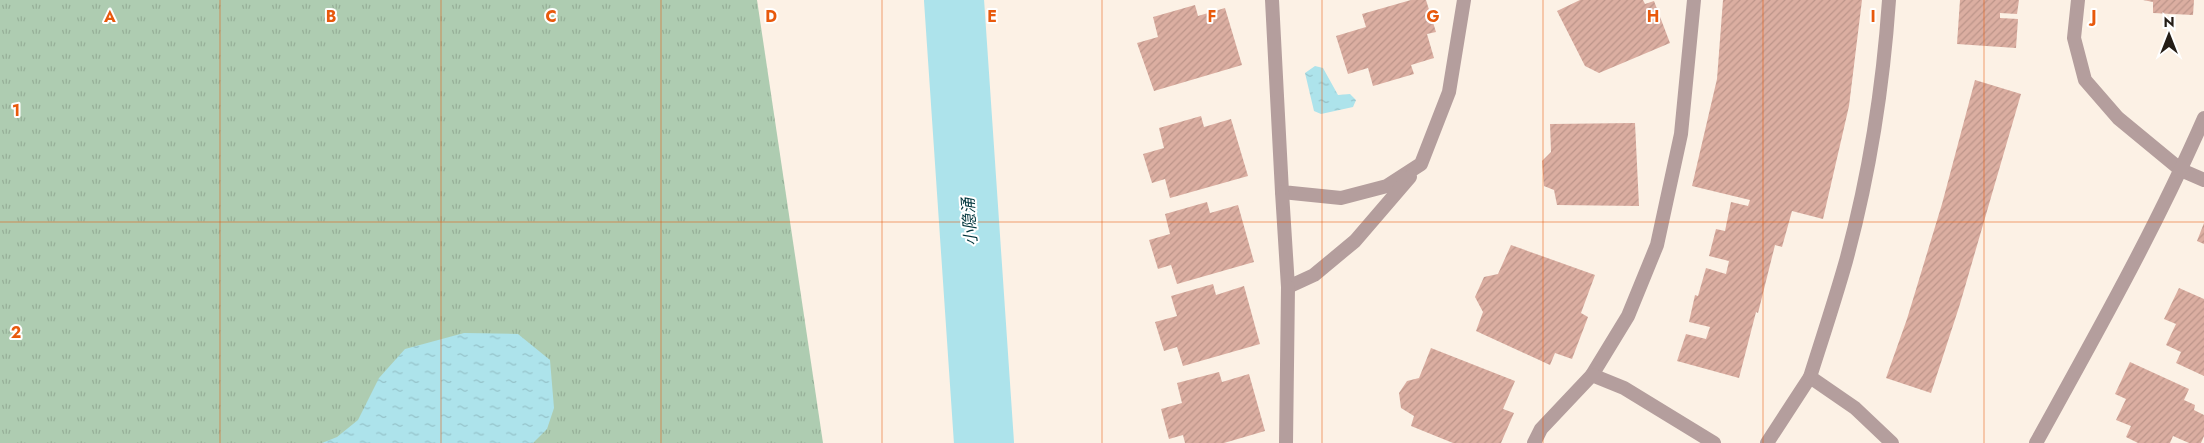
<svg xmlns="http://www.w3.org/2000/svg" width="2204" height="443" viewBox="0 0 2204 443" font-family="Jost,'Noto Sans SC',sans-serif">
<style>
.grass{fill:url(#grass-tufts)}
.water{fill:url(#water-ripples)}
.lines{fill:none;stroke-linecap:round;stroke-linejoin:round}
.river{stroke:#ade3eb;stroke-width:60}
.building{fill:url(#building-hatch)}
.minor{stroke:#b49e9d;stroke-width:14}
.grid{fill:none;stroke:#e8590c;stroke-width:1;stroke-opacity:0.55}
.labels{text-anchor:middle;stroke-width:4;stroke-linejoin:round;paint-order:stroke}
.water-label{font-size:16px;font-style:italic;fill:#01363d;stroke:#fff}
.grid-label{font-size:16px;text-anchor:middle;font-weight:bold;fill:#e8590c;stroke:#fff;stroke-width:4;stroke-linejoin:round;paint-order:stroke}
</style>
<defs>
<pattern id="grass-tufts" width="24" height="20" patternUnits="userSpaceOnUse" patternTransform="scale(1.25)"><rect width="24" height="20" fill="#aeccb1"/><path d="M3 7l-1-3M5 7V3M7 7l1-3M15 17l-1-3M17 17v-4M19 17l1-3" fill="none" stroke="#96af98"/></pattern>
<pattern id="water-ripples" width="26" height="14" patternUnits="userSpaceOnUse" patternTransform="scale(1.25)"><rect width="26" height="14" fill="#ade3eb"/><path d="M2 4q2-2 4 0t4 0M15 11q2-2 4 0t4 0" fill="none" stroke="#95c2c9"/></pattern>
<pattern id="building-hatch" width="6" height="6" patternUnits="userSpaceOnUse" patternTransform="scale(1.25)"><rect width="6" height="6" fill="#dbaea1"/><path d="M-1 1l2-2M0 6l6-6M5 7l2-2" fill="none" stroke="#bc958a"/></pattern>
</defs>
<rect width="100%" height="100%" fill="#fcf1e5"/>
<path class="grass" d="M0 0H757L823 443H0Z"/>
<g class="water">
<path d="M1315 66 1323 68 1338 95 1350 94 1356 100 1353 107 1321 114 1314 111 1305 73Z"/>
<path d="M464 333 518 334 550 360 554 408 547 429 533 443H322L337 437 358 420 379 378 405 349Z"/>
</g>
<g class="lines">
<path class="river" d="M954 0 984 443"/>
</g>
<g class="building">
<path d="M1411 0H1426L1436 32 1427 34 1434 58 1411 65 1414 74 1373 86 1368 68 1348 74 1336 36 1366 27 1362 14Z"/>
<path d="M1580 0H1643L1645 4 1654 1 1670 43 1599 73 1585 66 1557 11Z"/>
<path d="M1723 0H1862L1849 106 1823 219 1792 211 1782 247 1775 245 1758 313 1756 312 1739 378 1677 361 1686 334 1706 339 1710 327 1689 322 1695 295 1698 296 1706 268 1726 274 1729 261 1709 256 1716 229 1725 231 1731 202 1748 206 1750 200 1692 186 1717 79Z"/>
<path d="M1960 0H2019L2017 14 2000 13V18L2018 19 2016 48 1957 44Z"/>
<path d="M2143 0H2194L2193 15 2153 13V2Z"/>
<path d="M1195 5 1198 16 1225 8 1242 65 1154 91 1137 43 1158 37 1153 17Z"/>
<path d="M1975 80 2021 94 1960 304 1931 393 1886 378 1907 319 1942 204Z"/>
<path d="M1201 116 1204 127 1231 119 1248 176 1170 198 1165 179 1152 183 1143 154 1164 148 1159 128Z"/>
<path d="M1635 123 1639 206 1557 205 1554 190 1544 186 1542 161 1551 152 1550 124Z"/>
<path d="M1207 202 1210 213 1238 205 1254 262 1177 284 1171 265 1158 269 1149 240 1170 234 1165 214Z"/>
<path d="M2204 223V244L2197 241Z"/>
<path d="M1511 245 1595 275 1581 313 1588 317 1572 359 1555 353 1550 365 1476 331 1483 312 1475 297 1484 277 1498 274Z"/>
<path d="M1213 284 1216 295 1244 286 1260 344 1183 366 1177 347 1164 351 1155 322 1177 316 1171 296Z"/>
<path d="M2179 288 2204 299V376L2176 363 2181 352 2166 345 2176 324 2164 319Z"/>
<path d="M1431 348 1515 381 1503 409 1514 413 1501 443H1453L1411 426 1414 416 1401 408 1399 393 1407 381 1419 378Z"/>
<path d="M2130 362 2189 389 2184 400 2195 405 2194 410 2204 415V436L2201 443H2189L2173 436 2170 443H2138L2126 437 2131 426 2116 420 2126 399 2115 394Z"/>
<path d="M1219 372 1222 382 1249 374 1265 431 1224 443H1185L1183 435 1169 439 1161 409 1182 403 1177 383Z"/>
</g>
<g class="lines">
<g class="minor">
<path d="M1272 0 1282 192 1341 198 1387 186 1421 164 1449 92 1464 0"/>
<path d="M2078 0 2074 38 2085 80 2118 118 2181 170 2204 180"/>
<path d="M1282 192 1288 287 1314 275 1355 241 1410 177"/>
<path d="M1592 375 1628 316 1657 245 1681 134 1694 0"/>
<path d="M1810 377C1822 339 1835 300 1846 261 1869 176 1883 88 1889 0"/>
<path d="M1286 443 1288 287"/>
<path d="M1534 443 1541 429 1592 375 1624 388 1714 443"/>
<path d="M1767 443 1810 377 1855 408 1892 443"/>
<path d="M2036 443C2095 336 2155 230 2204 118"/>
</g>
</g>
<path class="grid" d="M220 0V443M441 0V443M661 0V443M882 0V443M1102 0V443M1322 0V443M1543 0V443M1763 0V443M1984 0V443M0 222H2204"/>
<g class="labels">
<g class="water-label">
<text transform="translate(969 222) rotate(-94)" y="6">小隐涌</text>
</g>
</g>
<g class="grid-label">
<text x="110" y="22">A</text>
<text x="331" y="22">B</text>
<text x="551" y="22">C</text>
<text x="771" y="22">D</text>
<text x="992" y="22">E</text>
<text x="1212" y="22">F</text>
<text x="1433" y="22">G</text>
<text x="1653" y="22">H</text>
<text x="1873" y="22">I</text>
<text x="2094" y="22">J</text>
<text x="16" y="116">1</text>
<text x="16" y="338">2</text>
</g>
<g transform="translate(2169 35)" stroke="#ffffff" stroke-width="4" paint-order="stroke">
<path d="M0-4L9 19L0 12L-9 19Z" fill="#241d16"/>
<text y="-8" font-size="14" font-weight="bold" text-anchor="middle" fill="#241d16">N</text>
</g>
</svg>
